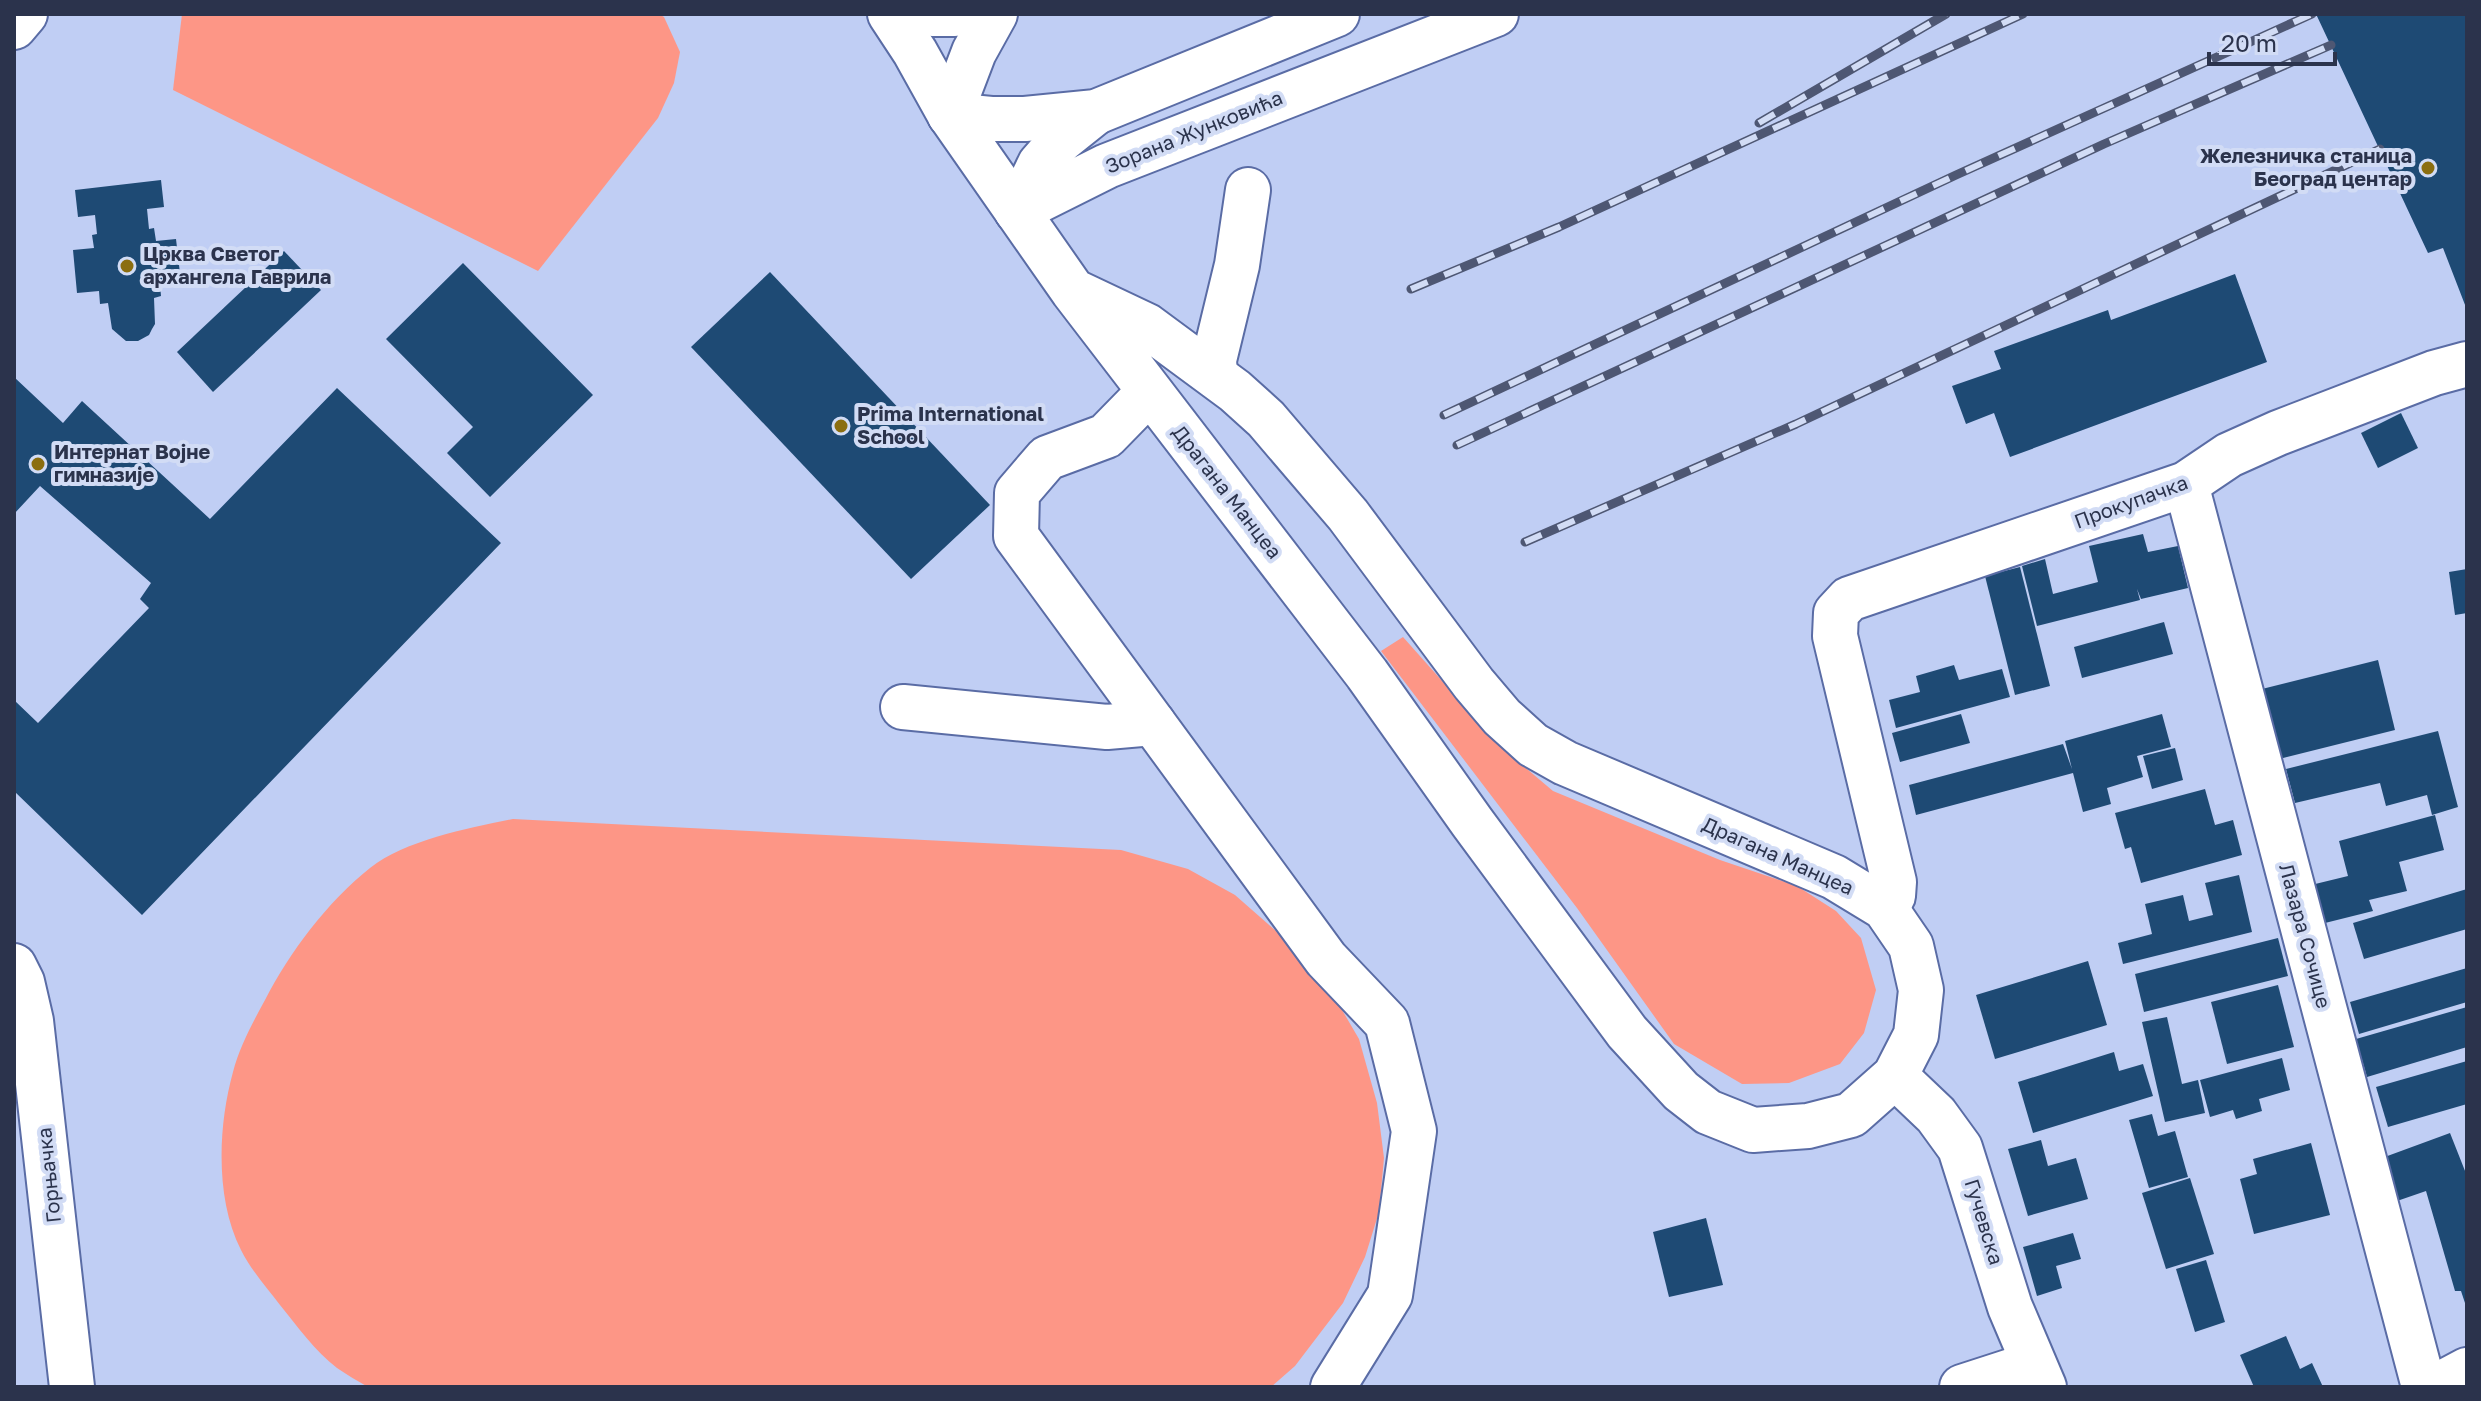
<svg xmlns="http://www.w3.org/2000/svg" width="2481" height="1401" viewBox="0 0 2481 1401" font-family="'Golos Text',sans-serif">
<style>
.green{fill:#fd9686}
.building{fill:#1e4a74}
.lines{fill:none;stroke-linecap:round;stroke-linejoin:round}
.minor-casing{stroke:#5a6ca5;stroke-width:48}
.minor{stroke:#fff;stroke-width:44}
.rail-casing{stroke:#4e5773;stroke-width:9}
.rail{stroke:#d2dcf5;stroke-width:6;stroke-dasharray:18;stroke-linecap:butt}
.poi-dot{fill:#8b6e10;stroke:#d2dcf5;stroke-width:3}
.labels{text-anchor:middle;stroke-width:8;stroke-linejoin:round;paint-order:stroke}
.street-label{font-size:20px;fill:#2b334c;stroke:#d2dcf5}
.poi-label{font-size:20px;font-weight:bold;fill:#2b334c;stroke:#d2dcf5;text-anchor:start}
</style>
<rect width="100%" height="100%" fill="#c0cef4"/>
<g class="green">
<path d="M182 14H659L664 17 680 52 674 83 658 118 538 271 173 90Z"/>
<path d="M1403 637 1500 746 1553 791 1720 860 1797 886 1836 911 1861 938 1876 990 1864 1033 1840 1064 1789 1083 1742 1084 1674 1044 1577 908 1381 651Z"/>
<path d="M513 819 1121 850 1188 869 1235 895 1284 938 1321 974 1359 1039 1377 1103 1384 1158 1379 1212 1365 1257 1343 1303 1295 1366 1271 1387H368C358 1381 347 1375 337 1368 315 1351 297 1326 280 1305 267 1288 251 1270 241 1250 215 1199 218 1126 233 1072 239 1048 253 1022 265 1000 289 953 328 901 370 868 406 840 469 828 513 819Z"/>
</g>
<g class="building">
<path d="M2316 14H2467V310L2443 248 2428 253Z"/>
<path d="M161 180 164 207 147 209 149 229 154 228 156 241 176 239 181 282 160 284 161 296 154 298 155 324 152 329 149 335 138 341H126L112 329 108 303 100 304 99 291 77 293 73 250 94 248 92 235 97 234 95 215 78 217 75 190Z"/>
<path d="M284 251 321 290 213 392 177 352Z"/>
<path d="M463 263 593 395 490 497 447 453 473 427 386 339Z"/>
<path d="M770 272 990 505 911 579 691 347Z"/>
<path d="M2235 274 2267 362 2010 457 1994 413 1966 424 1952 386 2001 369 1994 351 2108 310 2111 320Z"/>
<path d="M14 377 63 423 82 401 210 519 337 388 501 543 142 915 14 791V700L38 723 149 608 140 599 151 583 40 486 14 514Z"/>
<path d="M2401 413 2418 448 2378 468 2361 433Z"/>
<path d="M2143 534 2148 552 2178 546 2188 588 2141 599 2137 589 2140 600 2037 626 2022 566 2045 559 2053 594 2098 582 2089 546Z"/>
<path d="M2020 567 2050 686 2015 695 1985 576Z"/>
<path d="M2467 569V613L2455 615 2449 572Z"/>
<path d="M2164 622 2173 654 2082 678 2074 647Z"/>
<path d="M2378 660 2395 730 2279 759 2262 689Z"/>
<path d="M1954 665 1959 680 2002 669 2010 697 1896 728 1889 700 1920 692 1916 676Z"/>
<path d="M1961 714 1970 743 1900 762 1892 733Z"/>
<path d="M2162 714 2171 747 2137 756 2143 777 2107 788 2111 804 2083 812 2073 773 1916 815 1909 785 2063 744 2072 769 2065 741Z"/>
<path d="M2438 731 2458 807 2432 815 2427 795 2386 806 2380 783 2295 803 2286 769Z"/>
<path d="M2175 748 2183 780 2152 789 2143 756Z"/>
<path d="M2205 789 2215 825 2233 820 2242 855 2141 883 2131 847 2125 849 2115 813Z"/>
<path d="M2435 815 2444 850 2399 862 2407 891 2369 900 2373 911 2317 925 2307 886 2348 876 2339 841Z"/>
<path d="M2239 875 2252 932 2123 964 2118 943 2152 934 2145 904 2183 895 2189 921 2213 915 2205 883Z"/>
<path d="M2467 889V929L2364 959 2353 923Z"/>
<path d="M2278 938 2288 976 2144 1012 2135 974Z"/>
<path d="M2088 961 2107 1025 1995 1059 1976 995Z"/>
<path d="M2467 968V1002L2359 1034 2350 1002Z"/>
<path d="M2278 985 2294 1047 2227 1064 2211 1002Z"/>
<path d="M2467 1007V1047L2367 1077 2356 1039Z"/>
<path d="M2167 1017 2182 1084 2198 1080 2205 1113 2165 1122 2142 1022Z"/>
<path d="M2114 1052 2119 1071 2143 1064 2153 1096 2033 1133 2018 1082Z"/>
<path d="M2282 1058 2290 1090 2259 1099 2262 1111 2236 1119 2233 1110 2210 1117 2200 1080Z"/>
<path d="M2467 1061V1104L2388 1127 2376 1087Z"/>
<path d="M2152 1114 2158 1136 2175 1131 2188 1177 2149 1188 2129 1120Z"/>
<path d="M2450 1133 2467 1176V1302L2465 1303 2461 1291H2455L2426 1191 2397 1201 2382 1158Z"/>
<path d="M2041 1140 2048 1166 2076 1158 2088 1199 2028 1216 2008 1149Z"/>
<path d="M2311 1143 2330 1215 2254 1234 2240 1179 2257 1174 2253 1159Z"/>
<path d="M2190 1178 2214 1254 2166 1269 2142 1193Z"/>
<path d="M1706 1218 1723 1285 1669 1297 1653 1232Z"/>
<path d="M2073 1233 2081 1259 2056 1266 2062 1288 2037 1296 2023 1247Z"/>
<path d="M2206 1260 2225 1322 2195 1332 2176 1269Z"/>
<path d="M2286 1336 2300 1369 2312 1363 2323 1387H2254L2240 1355Z"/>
</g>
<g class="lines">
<g class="minor-casing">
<g id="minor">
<path d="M890 14 915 52 950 115 1073 291 1367 674 1472 822 1627 1032 1681 1091 1708 1112 1753 1130 1808 1126 1851 1115 1895 1076 1916 1035 1921 990 1911 946 1885 908 1834 877 1565 763 1533 745 1502 717 1474 684 1348 515 1266 419 1235 391 1147 326 1073 291"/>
<path d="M932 14H955"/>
<path d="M14 27 25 14"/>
<path d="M950 115 991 119H1025L1096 112 1337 14"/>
<path d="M950 115 974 52 995 14"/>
<path d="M1017 211 1107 166 1496 14"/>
<path d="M1017 211 1040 164 1061 140 1096 112"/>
<path d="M1215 375 1214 360 1237 265 1248 190"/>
<path d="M1149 392 1106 436 1047 458 1017 493 1016 536 1326 959 1387 1023 1414 1131 1390 1295 1333 1387"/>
<path d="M2186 484 2424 1387"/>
<path d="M903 707 1107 727 1153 723"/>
<path d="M1885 908 1893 896 1894 882 1835 636 1836 613 1849 599 2186 484 2229 455 2278 433 2434 373 2467 364"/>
<path d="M14 966 22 982 31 1021 72 1387"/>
<path d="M1895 1076 1936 1115 1960 1148 2010 1307 2044 1387"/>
<path d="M1962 1387 2033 1364"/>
<path d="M2435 1387 2467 1370"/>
</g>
</g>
<use href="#minor" class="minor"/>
<g class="rail-casing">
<g id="rail">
<path d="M1759 123 1946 14"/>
<path d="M1411 289 1559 227 2023 14"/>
<path d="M1444 415 1956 175 2312 14"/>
<path d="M1457 445 2104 144 2331 45"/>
<path d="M1525 542 1796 424 2380 149"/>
</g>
</g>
<use href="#rail" class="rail"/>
</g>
<g class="poi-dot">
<circle cx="2428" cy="168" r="8"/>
<circle cx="127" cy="266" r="8"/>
<circle cx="841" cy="426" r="8"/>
<circle cx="38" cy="464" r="8"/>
</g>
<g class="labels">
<g class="street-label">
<text transform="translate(1194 132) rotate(-22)" y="7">Зорана Жунковића</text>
<text transform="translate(1227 492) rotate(52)" y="7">Драгана Манцеа</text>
<text transform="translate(2131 502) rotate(-20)" y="7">Прокупачка</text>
<text transform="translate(1778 856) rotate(24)" y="7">Драгана Манцеа</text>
<text transform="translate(2305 936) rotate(75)" y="7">Лазара Сочице</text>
<text transform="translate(49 1175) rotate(-96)" y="7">Горњачка</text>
<text transform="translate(1984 1222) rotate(73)" y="7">Гучевска</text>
</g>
<g class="poi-label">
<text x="2412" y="163" text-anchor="end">Железничка станица<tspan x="2412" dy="23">Београд центар</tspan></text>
<text x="143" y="261">Црква Светог<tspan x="143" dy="23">архангела Гаврила</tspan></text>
<text x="857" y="421">Prima International<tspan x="857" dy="23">School</tspan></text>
<text x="54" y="459">Интернат Војне<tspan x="54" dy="23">гимназије</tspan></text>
</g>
</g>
<rect width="2481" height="1401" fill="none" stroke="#2b334c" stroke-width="32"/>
<path d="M2209 52v12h126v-12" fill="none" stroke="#2b334c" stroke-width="4"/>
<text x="2221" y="52" font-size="24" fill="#2b334c" stroke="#d2dcf5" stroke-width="6" paint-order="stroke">20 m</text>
</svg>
